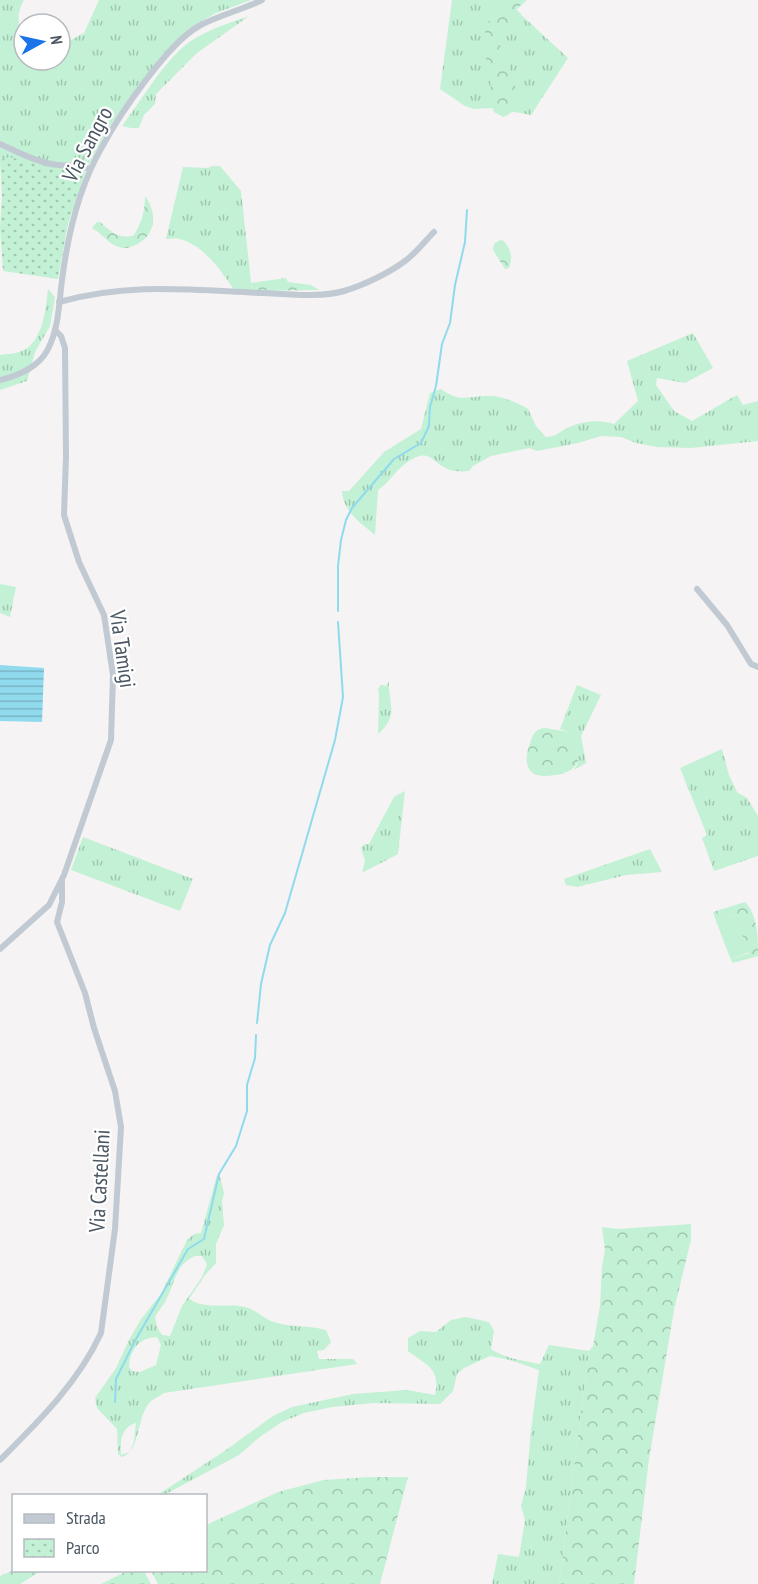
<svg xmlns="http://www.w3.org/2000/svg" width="758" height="1584" viewBox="0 0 758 1584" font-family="'PT Sans Narrow',sans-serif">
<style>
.grass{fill:url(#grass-tufts);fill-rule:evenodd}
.forest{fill:url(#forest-crowns)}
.park{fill:url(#park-dots)}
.pitch{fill:#c3f1d5}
.water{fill:url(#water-rules)}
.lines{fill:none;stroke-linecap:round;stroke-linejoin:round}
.stream{stroke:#90daee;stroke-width:2}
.street{stroke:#c1cad2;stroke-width:6}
.labels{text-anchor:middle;stroke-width:4.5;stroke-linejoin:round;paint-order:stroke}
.street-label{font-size:22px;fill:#4a5661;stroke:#fff}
</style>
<defs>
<pattern id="grass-tufts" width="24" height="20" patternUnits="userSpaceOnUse" patternTransform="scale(1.5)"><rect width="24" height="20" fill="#c3f1d5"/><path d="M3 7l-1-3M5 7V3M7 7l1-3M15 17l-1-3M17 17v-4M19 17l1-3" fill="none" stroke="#a0c6b0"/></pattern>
<pattern id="forest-crowns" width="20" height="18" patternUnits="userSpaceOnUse" patternTransform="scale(1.5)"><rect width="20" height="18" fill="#c3f1d5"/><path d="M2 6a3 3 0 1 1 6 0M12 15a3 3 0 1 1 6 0" fill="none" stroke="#a0c6b0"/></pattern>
<pattern id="park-dots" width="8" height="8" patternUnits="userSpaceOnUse" patternTransform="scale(1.5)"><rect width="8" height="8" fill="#c3f1d5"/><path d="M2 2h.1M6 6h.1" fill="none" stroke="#a0c6b0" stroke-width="1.8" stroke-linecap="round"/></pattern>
<pattern id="water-rules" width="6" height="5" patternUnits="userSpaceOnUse" patternTransform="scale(1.5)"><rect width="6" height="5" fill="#90daee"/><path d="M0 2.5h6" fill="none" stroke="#78b4c4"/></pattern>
</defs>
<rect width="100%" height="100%" fill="#f5f3f3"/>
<g class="grass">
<path d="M0 0H24C15 15 19 26 24 41 25 46 24 54 24 60H60V46L84 33 99 0H251L216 13 190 28 161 56 110 126 89 164C71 158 51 166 32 163 21 162 12 156 0 160Z"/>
<path d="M452 0H527L516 10 568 58 531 115 492 108 474 109 465 106 440 89Z"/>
<path d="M249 16 197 53 156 94 155 104 144 115 139 128H131L122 126C141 101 159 69 182 48 200 32 226 24 249 16Z"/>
<path d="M212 166H220L241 191 252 291 234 290C222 271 203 245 180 239 176 238 170 239 166 239L183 167 208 168Z"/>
<path d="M48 289 55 297 50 326 35 352 27 381 0 390V355C7 354 17 354 24 350 43 340 46 308 48 289Z"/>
<path d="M693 333 713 368 685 383 657 378 656 385 674 411 692 421 737 395 743 405 758 401V441L691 448 657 447 636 443 621 437 601 436 578 443 537 451 529 448 491 456 473 466 469 471C463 471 456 472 450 470 432 464 431 447 409 461 396 469 390 482 378 490L375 535C361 523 343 512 342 491H349L384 452 421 429 430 393 441 389C461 404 469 395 492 396 505 397 517 403 528 409L536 426 546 437C558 436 557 433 567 428 581 421 599 419 614 424L638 401 627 361Z"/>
<path d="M0 584 16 587 10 617 0 613Z"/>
<path d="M389 681C388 705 400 715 378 734L379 695 378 689 381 685 386 686Z"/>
<path d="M577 685 601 695 581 736 586 763 574 770 578 763 569 732 560 729Z"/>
<path d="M722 749 729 775 737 792 747 798 758 816V856L714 871 702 838 707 835 680 768Z"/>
<path d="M405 791 398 854 362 873 365 861 361 848 365 844H369L394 797Z"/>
<path d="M83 837 193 879 180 911 71 870Z"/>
<path d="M650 849 662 872 626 875 577 887 566 885 564 879Z"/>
<path d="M217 1175 220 1177 224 1193 222 1202 224 1225 216 1244V1263L205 1275 189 1299C204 1310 227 1303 245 1307 255 1309 264 1319 274 1322 291 1328 309 1325 326 1330L331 1342 324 1350 317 1351 319 1359H353L357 1364 164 1393C160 1396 155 1398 151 1401 136 1415 141 1452 122 1457L118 1454 117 1429 97 1408 95 1398 116 1368 129 1340 141 1319 161 1294 187 1240 194 1234 201 1233ZM195 1256H202L207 1264 202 1277 182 1306 170 1336 162 1335 157 1327 155 1317C158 1311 163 1306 166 1300 175 1283 175 1265 195 1256ZM157 1337 161 1345 156 1365 140 1372 132 1371 129 1367C130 1349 139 1338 157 1337ZM136 1423 134 1441 130 1452 121 1455C120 1442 121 1427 136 1423Z"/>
<path d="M466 1317 489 1322 494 1331 491 1349C503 1358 526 1361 540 1364L549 1345 589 1351 559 1584H492L498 1554 519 1557 525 1520 521 1506 526 1487 531 1430 539 1370 510 1360 490 1356 464 1368 457 1374 453 1391 440 1404 373 1403 332 1407 304 1413 282 1422 261 1436 239 1455 164 1495 156 1496 226 1450 273 1416 292 1407 353 1394 407 1390 435 1395C441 1368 426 1365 408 1351V1338L420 1331 436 1332 451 1320Z"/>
</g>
<g class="forest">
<path d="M520 0 524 2 516 9 521 14 497 34C500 57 536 106 503 117L494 112C489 101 492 92 490 80 486 52 475 32 500 10 506 5 511 0 520 0Z"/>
<path d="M145 196C159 215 155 238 133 246 128 248 124 249 119 247 108 244 102 233 92 228L97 222H100C112 232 118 240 134 235 142 222 145 211 145 196Z"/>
<path d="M500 240 504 241C511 250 513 257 509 268L505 269 493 250 494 244Z"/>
<path d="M286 278 288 282 311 285 319 290 252 291 251 283Z"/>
<path d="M545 728 569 732C583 753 584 771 555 775 530 780 521 767 530 743 533 734 535 729 545 728Z"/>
<path d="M745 902C758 916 758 937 758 956L733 963 731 960 749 953 734 914 716 921 713 912Z"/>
<path d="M691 1224V1240L674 1310 649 1459 634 1584H559L589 1351 593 1346 600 1306 602 1267 605 1250 602 1227 618 1229Z"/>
<path d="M370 1477H408L380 1584H158L151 1571 206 1570V1525L278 1492 324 1480Z"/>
<path d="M14 1570 41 1571 20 1584H0V1576Z"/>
<path d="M127 1571H144L151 1584H101Z"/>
</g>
<path class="park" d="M10 157 31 163 39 162 86 170 68 224 58 279 3 271 0 228 2 196 0 160Z"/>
<path class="pitch" d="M734 914 749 952 731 960 716 921Z"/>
<path class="water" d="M0 665 44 668 42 722 0 721Z"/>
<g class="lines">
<g class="stream">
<path d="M338 611V566L341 540 346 520 352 508 394 459 421 443 429 426 430 407 436 386 442 344 450 323 455 285 465 242 467 210"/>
<path d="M257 1023 261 984 270 945 285 913 335 740 343 697 338 622"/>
<path d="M115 1402 116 1379 136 1339 188 1249 204 1239 219 1174 236 1146 247 1111V1085L255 1058 256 1035"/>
</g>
<g class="street">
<path d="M0 144C18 152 38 163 58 165 70 166 79 164 90 169"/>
<path d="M59 302C129 282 191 290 262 293 287 294 320 298 344 291 364 285 389 273 405 261 416 253 425 241 434 232"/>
<path d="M0 380C20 375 39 367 48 349 60 326 59 297 63 273 69 229 80 185 102 147 119 115 168 43 199 26 219 15 242 10 262 0"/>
<path d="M697 589 727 625 751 664 758 667"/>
<path d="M0 949 49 905 64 875 111 740 113 675 104 615 79 562 64 515 66 456 65 348 61 336 55 330"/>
<path d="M0 1460C38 1422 78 1383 101 1333L115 1229 121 1127 115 1091 94 1028 85 993 57 922 62 902V882"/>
</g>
</g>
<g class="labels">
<g class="street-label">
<text transform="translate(87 144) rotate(-62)" y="8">Via Sangro</text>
<text transform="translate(123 649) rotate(82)" y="8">Via Tamigi</text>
<text transform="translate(99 1181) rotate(-87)" y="8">Via Castellani</text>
</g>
</g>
<rect x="12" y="1494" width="195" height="78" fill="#ffffff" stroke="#b7bbc0" stroke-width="1.5"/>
<rect x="24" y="1514" width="30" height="9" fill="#c1cad2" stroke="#b7bbc0" stroke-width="1.5"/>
<text x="66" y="1524" font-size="18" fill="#4a5661">Strada</text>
<rect x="24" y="1539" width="30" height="18" fill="url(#park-dots)" stroke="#b7bbc0" stroke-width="1.5"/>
<text x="66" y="1554" font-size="18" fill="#4a5661">Parco</text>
<g transform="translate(42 42) rotate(82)"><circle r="28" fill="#ffffff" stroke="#b7bbc0" stroke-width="1.5"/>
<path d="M0-4.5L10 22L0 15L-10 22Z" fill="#1a73e8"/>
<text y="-9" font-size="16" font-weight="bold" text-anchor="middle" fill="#4a5661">N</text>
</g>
</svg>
